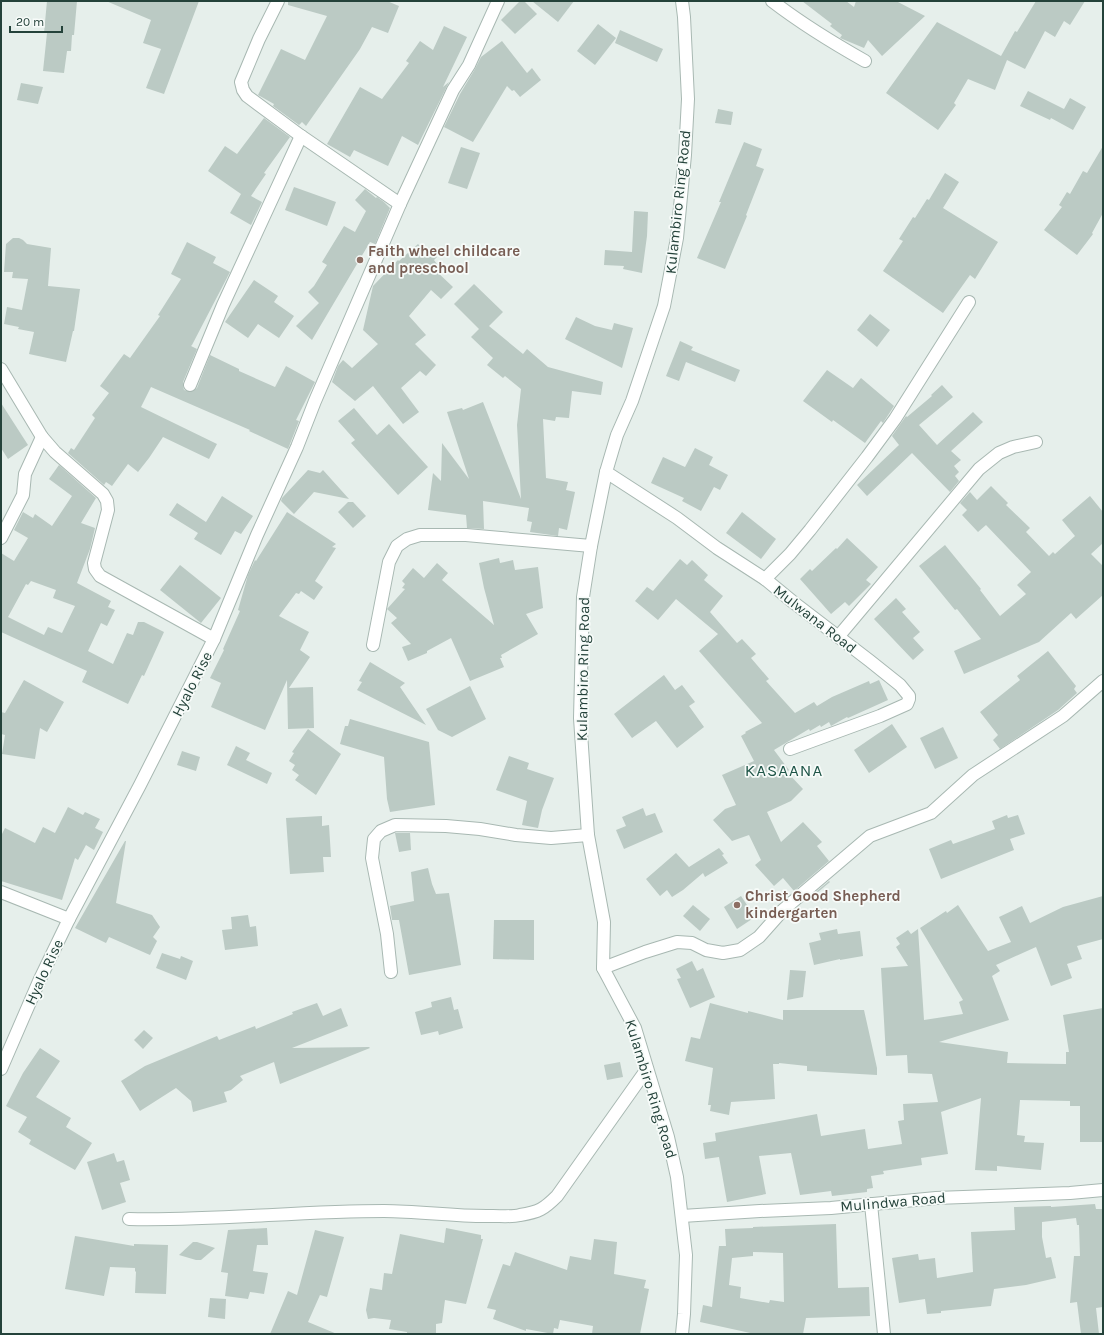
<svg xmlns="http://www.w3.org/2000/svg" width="1104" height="1335" viewBox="0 0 1104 1335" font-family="Karla,sans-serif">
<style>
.building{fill:#bbcac4;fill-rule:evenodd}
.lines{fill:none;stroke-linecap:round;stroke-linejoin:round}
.minor-casing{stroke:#a8b8b2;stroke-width:14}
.minor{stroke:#fff;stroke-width:12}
.education-dot{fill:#8d6e63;stroke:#f7fbf9;stroke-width:1.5}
.labels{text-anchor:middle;stroke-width:3.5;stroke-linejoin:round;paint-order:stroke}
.street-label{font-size:15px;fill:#24423a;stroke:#f7fbf9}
.education-label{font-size:15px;font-weight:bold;fill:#785e54;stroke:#f7fbf9;text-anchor:start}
.quarter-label{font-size:17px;letter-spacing:1px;fill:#1f5548;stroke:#f7fbf9}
</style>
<rect width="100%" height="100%" fill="#e6efeb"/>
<g class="building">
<path d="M47 1H77L74 35H72L71 51H67L64 73 43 71 47 33H44Z"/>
<path d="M106 1H199L164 94 146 88 161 49 143 43 151 20Z"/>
<path d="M288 1H387L399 6 388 33 372 27 360 49 306 126 302 122 299 125 273 106 274 104 258 95 281 49 305 60 327 16 288 5Z"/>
<path d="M520 1H524L537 14 515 34 501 20Z"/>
<path d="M532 1H574L558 22Z"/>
<path d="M802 1H846L854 7 856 1H896L925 16 882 56 868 40 864 48 840 38 842 35 830 26 832 24Z"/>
<path d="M1036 1H1085L1070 25 1064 21 1055 37 1045 31 1025 69 1007 60 995 90 968 79 954 103 956 105 938 130 886 93 937 22 1001 56 1015 31 1017 32Z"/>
<path d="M598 24 616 38 595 65 577 51Z"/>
<path d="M444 26 467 37 443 87 449 82 418 145 402 136 388 166 354 150 350 157 327 144 360 87 382 99 409 63 406 61 420 41 433 50Z"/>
<path d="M620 30 663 49 657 62 615 43Z"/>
<path d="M502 41 527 73 532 68 541 80 520 97 514 90 512 91 507 86 473 142 444 127 460 94 475 69 481 57Z"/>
<path d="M21 83 43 87 38 104 17 100Z"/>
<path d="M1028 91 1064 109 1070 98 1086 107 1073 130 1051 118 1050 120 1020 106Z"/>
<path d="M718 109 733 112 731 125 715 123Z"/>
<path d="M264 118 290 137 264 173 266 174 251 196 262 202 251 225 230 213 241 194 208 171 225 146 237 154Z"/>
<path d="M744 142 762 149 756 166 764 169 746 215 747 216 725 269 697 258 721 202H719Z"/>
<path d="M1103 146V213L1092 233 1093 234 1077 255 1044 230 1062 207 1059 205 1067 192 1070 194 1083 171 1087 173Z"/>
<path d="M461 147 480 153 467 189 448 183Z"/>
<path d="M945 173 959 182 943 208 998 242 975 279 970 275 943 313 883 271 903 241 899 239 913 217 915 218 927 199 929 200Z"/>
<path d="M294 187 336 202 327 226 285 210Z"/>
<path d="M365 189 376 198 377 197 384 202 390 208 375 244 370 242 312 340 296 326 319 303 308 292 314 286 327 265 322 262 344 226 355 232 366 211 355 200Z"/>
<path d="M634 211 648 212 647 236 642 273 623 269 624 266 604 265 605 250 632 252Z"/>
<path d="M13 238H19L23 240 27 244 51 248 48 286 80 289 74 331H73L66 362 29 354 34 332 18 329 19 327 4 324 7 307 22 310 28 279 12 278 13 272H4L6 244Z"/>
<path d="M187 242 216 257 213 263 230 272 192 345 191 346 197 349 183 382V386L184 390 191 392 197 388 210 355 239 369V371L275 387 286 366 315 382 296 420 299 421 288 449 249 431 250 430 151 387 141 407 217 444 209 459 163 437 149 458 138 472 128 464 112 486 106 482 104 485 68 453 71 448 74 450 95 418 92 415 109 393 100 386 124 354 130 358 160 316 158 315 181 279 171 274Z"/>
<path d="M418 244 424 251 428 247 437 257 434 260 439 267 435 270 453 287 441 299 431 290 409 316 426 335 415 344 436 365 426 376 420 371 401 388 419 412 403 424 373 386 355 401 332 382 338 366 343 360 352 368 378 344 363 330 373 286 398 260 399 261Z"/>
<path d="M254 280 278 296 274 302 294 316 279 338 258 324 248 338 225 322Z"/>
<path d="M474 284 503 312 489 326 523 354 527 349 548 367 603 382 601 395 572 391 569 418 556 417 555 421 543 419 546 478 568 482 566 490 575 492 567 530 559 528 558 536 530 532 532 522 527 521 529 508 483 501 484 529 467 528 466 515 428 510 433 473 441 481 442 443 469 479 447 412 462 408 463 410 483 402 521 499 517 425 521 389 505 376 503 378 487 365 493 358 471 337 479 329 454 304Z"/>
<path d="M870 314 890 330 877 347 857 330Z"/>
<path d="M576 317 595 326 612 330 614 323 633 328 622 368 565 339Z"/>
<path d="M680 341 693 347 691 350 740 370 735 382 686 362 679 381 666 376Z"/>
<path d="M827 370 853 388 861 378 894 406 883 423 881 421 865 443 833 420 832 422 803 401Z"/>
<path d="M942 385 953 397 919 425 937 445 973 412 983 422 951 451 961 460 954 466 959 472 955 476 959 481 950 492 912 453 867 496 857 485 899 445 892 436 906 416 907 417 932 396 931 395Z"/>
<path d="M1 403 28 445 8 459 1 448Z"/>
<path d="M354 408 377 435 389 424 428 467 398 495 351 443 355 440 338 421Z"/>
<path d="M695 448 713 457 709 465 728 475 720 490 714 487 701 511 682 501 684 498 651 483 663 457 685 467Z"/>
<path d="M59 465 96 498 81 523 95 528 90 549 77 583 111 601 108 607 115 610 107 626 101 623 88 651 113 664 127 633 133 635 138 622H144L164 632 144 676 142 675 128 704 82 682 87 671 1 632V553L14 561 28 538 14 530 23 512 33 518 35 514 52 526 72 496 49 479ZM31 581 56 590 53 598 75 606 62 633 48 627 44 635 8 617 26 584 28 585Z"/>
<path d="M308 470 320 473 323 470 349 499 314 492 294 514 281 501 282 498Z"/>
<path d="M991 486 1008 503 1006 505 1030 528 1026 532 1049 556 1053 552 1055 554 1075 536 1062 520 1090 496 1103 512V543L1091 554 1103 566V595L1076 619 1071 613 1039 642 964 674 954 651 981 639 957 609 955 610 919 566 945 545 981 589 980 590 1000 616 1026 594 1017 585 1031 572 986 525 978 532 962 515 967 510 960 503 970 492 977 500Z"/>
<path d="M222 496 253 516 241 534 235 531 221 555 194 539 198 533 169 515 177 503 206 522Z"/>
<path d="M348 502H353L366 516 353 528 338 512Z"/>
<path d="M287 512 336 544 332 547 336 548 315 581 323 587 314 600 301 591 299 594 296 593 279 616 309 632 300 650 310 657 289 688 313 687 314 728 288 729 287 680 265 730 211 707 221 683 210 678 224 650 223 649 240 611 238 610 248 575 255 560 256 561Z"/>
<path d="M742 512 776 539 761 559 726 533Z"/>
<path d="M847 538 878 567 866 580 871 584 849 606 845 602 831 614 800 579 810 569 812 571 836 548 837 549Z"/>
<path d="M499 558 500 563 513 560 515 570 538 567 543 608 526 614 538 634 501 655 502 658H500L504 667 470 681 451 638 427 651V653L408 661 402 647 411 644 391 623 397 618 387 609 405 589 402 588 405 584 402 581 413 568 424 578 437 563 448 573 442 580 494 625 484 588 479 563Z"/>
<path d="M680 559 687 565 692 560 708 575 704 580 723 596 710 612 737 643 742 639 756 654 751 658 769 679 766 681 795 713 814 702 817 706 832 697 869 681 870 684 879 680 888 700 848 718 847 717 831 726 829 722 821 727 820 725 810 731 809 729 774 750 789 770 787 772 803 789 791 801 767 812 781 842 803 822 822 842 817 846 829 861 794 891 783 878 774 886 755 865 761 860 749 835 732 841 713 820 725 809 736 805 722 775 754 761 741 736 746 733 745 732 762 723 699 651 718 634 676 599 658 620 635 601 647 587 653 591Z"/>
<path d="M180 565 221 598 201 623 160 590Z"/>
<path d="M896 598 906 609 902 612 920 632 913 638 924 650 913 660 874 619Z"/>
<path d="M1048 651 1076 686 1074 689 1077 693 1058 710 1000 749 993 740 998 735 980 712 1020 680 1017 676Z"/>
<path d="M370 662 405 683 400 687 426 725 357 690 362 682 359 681Z"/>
<path d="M664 675 675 690 682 685 695 702 689 706 704 727 677 748 656 721 632 738 614 714Z"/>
<path d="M24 680 64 702 47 732 40 728 35 759 2 754 5 735 1 734V712L5 713Z"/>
<path d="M470 686 486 719 452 737 438 730 426 709Z"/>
<path d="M350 719 429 742 435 805 390 812 387 799 384 757 340 744 345 726H348Z"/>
<path d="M892 724 907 747 869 773 854 750Z"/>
<path d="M943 727 958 758 935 769 920 738Z"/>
<path d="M308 729 341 754 316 795 295 780 299 775 292 770 295 765 289 761 294 753 292 752Z"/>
<path d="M236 746 250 753 246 760 272 773 267 784 227 765Z"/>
<path d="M182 751 200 757 196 771 177 765Z"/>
<path d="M509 756 529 763 527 769 554 778 542 810 538 828 522 825 527 801 496 790Z"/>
<path d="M68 807 83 815 85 812 100 819 95 828 103 832 94 850 86 845 78 860 75 858 62 900 1 881V836L5 828 35 843 43 827 55 833Z"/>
<path d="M643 808 646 816 655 813 663 832 624 849 616 830 626 826 622 817Z"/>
<path d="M1007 815 1008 818 1018 815 1025 834 1010 839 1014 850 941 879 929 849 951 840 953 844 995 829 992 821Z"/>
<path d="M322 816V826L329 825 331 857H323L324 872 290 874 286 818Z"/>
<path d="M395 833H410L411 850 399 852Z"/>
<path d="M125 841H126L116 903 152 915 160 927 153 937 157 941 150 955 109 937 106 943 75 928Z"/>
<path d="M719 848 724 854 722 855 728 863 705 877 703 873 683 890 672 897 667 890 660 896 646 879 676 853 689 867Z"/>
<path d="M428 868 432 884 436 894 449 893 461 965 409 975 399 920H392L390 906 414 901 411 872Z"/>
<path d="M829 881 830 882 812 897 811 896Z"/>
<path d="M741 896 755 917 737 929 724 907Z"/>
<path d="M1103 896V939L1077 946 1082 959 1067 964 1072 978 1051 986 1036 947 996 965 1000 971 992 976 1009 1020 939 1042 1008 1052 1007 1063 1066 1064V1052H1069L1063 1015 1103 1008V1142H1080V1106H1070V1101L1020 1100 1017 1135 1025 1136 1024 1142 1044 1143 1041 1170 997 1166V1171L975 1170 981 1098 941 1112 948 1154 921 1158 922 1165 883 1171 884 1174 871 1176 873 1188 867 1189V1192L832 1196 831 1191 800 1195 791 1153 759 1156 766 1194 727 1202 719 1157 705 1159 703 1143 716 1141 715 1133 817 1114 821 1136 865 1129 868 1149 902 1144 898 1121 904 1120 903 1104 938 1102 932 1074 908 1073 907 1055 886 1056 881 968 908 966 896 947 900 944 896 938 908 930 911 934 918 929 924 1020 963 1014 959 1002 963 1000 920 928 946 911 947 913 958 905 988 951 1011 942 999 917 1022 906 1030 923 1063 907Z"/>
<path d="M693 905 710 919 700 931 683 916Z"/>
<path d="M248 915 250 927 256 926 258 946 225 950 222 930 232 929 231 917Z"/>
<path d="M494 920H534V960L493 959Z"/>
<path d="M837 929 838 934 860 931 863 956 840 960V959L814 965 809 943 821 940 819 933Z"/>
<path d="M162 953 180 959 181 956 193 961 186 980 156 968Z"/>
<path d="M692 961 697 971 703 968 715 997 690 1008 677 979 681 978 676 969Z"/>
<path d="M790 970 806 971 803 997 787 1000Z"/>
<path d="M451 997 454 1010 458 1009 463 1028 439 1035 438 1031 421 1035 415 1012 432 1007 431 1002Z"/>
<path d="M317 1003 323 1016 341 1008 348 1026 292 1048 369 1047 370 1048 280 1084 274 1062 240 1076 243 1080 231 1090 224 1092 227 1102 193 1112 191 1101 176 1088 140 1111 121 1081 145 1066 217 1036 219 1040 255 1026 256 1029 293 1014 292 1012Z"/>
<path d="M710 1003 748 1013V1011L783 1020V1010H864L877 1068V1075L807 1071V1066L779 1063V1064H773L775 1099 731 1102 729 1115 710 1111 711 1105H708L713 1068 685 1061 691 1037 700 1039Z"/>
<path d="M144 1030 153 1038 143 1049 134 1040Z"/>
<path d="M40 1048 60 1061 36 1097 71 1118 66 1127 92 1143 75 1170 29 1144 31 1140 18 1132 27 1117 6 1106 23 1073Z"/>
<path d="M620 1062 623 1077 607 1080 604 1065Z"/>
<path d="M114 1153 117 1162 124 1160 130 1180 120 1183 126 1202 102 1210 87 1162Z"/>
<path d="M1095 1204 1096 1209H1103V1307L1096 1308 1099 1334H1081L1077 1302 1070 1303 1074 1256H1080L1079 1225H1077L1076 1218 1042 1222V1237L1046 1258 1051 1257 1056 1278 1026 1285 994 1289 991 1306 941 1311V1313L927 1314 925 1299 899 1303 892 1258 918 1254 919 1260 935 1258 937 1278 973 1272 971 1232 1015 1230 1014 1207 1051 1206V1207Z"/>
<path d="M836 1224 838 1288 869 1287 870 1316 806 1318 803 1334H755L700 1322 703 1305 712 1307 719 1246H726L725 1229 753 1228V1227ZM753 1252 783 1253 784 1302 770 1300 769 1303 740 1298 741 1287 729 1285 732 1258 753 1256Z"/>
<path d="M267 1228 268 1245H257L253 1271 268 1273 264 1294 250 1292 248 1299 225 1296 228 1273 221 1272 228 1230Z"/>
<path d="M446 1228 481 1235V1239H483L466 1304 445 1300 442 1323 436 1324V1334H407V1332L389 1329 391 1320 374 1318 368 1319 366 1310 370 1288 382 1290 384 1273 392 1274 400 1234 444 1243Z"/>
<path d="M315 1230 344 1237 327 1297 320 1295 308 1322 337 1334H270L288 1291 297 1295Z"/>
<path d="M75 1236 134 1246V1244L168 1245 166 1294 135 1293 136 1272 135 1271V1268L110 1267 104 1296 65 1289Z"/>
<path d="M594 1239 617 1242 614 1274 646 1280 644 1288 649 1289 640 1334H592L593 1326 560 1320 558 1329 554 1328 553 1334 526 1329V1331L493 1319 496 1310 487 1308 503 1264 510 1266 515 1252 567 1270 570 1256 591 1260Z"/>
<path d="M193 1242H197L215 1248 201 1260H196L179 1255Z"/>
<path d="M210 1298 226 1299 225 1319 208 1317Z"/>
</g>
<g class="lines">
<g class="minor-casing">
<g id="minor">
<path d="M278 1 259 39 241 82 243 90 247 96 301 136 400 204"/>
<path d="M772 1C802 24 833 43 865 61"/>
<path d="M1 369 42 437 55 452 103 494 107 501 108 510 94 563 95 569 100 576 214 639"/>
<path d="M190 385 223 305 301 136"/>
<path d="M606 472 677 518 717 548 765 579 793 602 870 661 900 685 909 696V699L907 704 880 716 790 749"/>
<path d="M1 538 23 495 25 474 42 437"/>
<path d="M765 579 790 554 810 530 867 457 895 419 969 302"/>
<path d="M838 637 979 469 999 453 1013 447 1036 442"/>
<path d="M373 645 389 562 397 546 407 539 420 535H466L591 546"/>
<path d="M1 892 69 919"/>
<path d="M603 968 645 952 677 942 692 943 706 950 723 953 740 950 759 937 783 910 870 836 931 813 973 775 1063 716 1103 681"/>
<path d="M391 972 387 934 372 858 374 839 381 831 395 825 446 826 480 829 516 835 551 838 588 835"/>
<path d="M1 1069 40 979 69 919 140 785 214 639 257 535 297 447 315 401 400 204 453 90 469 65 498 1"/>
<path d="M871 1204 884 1334"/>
<path d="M682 1216 760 1211 831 1208 936 1198 1070 1193 1103 1190"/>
<path d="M129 1219C214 1221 299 1211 384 1211 420 1211 457 1217 493 1216 502 1216 512 1217 520 1215 539 1212 544 1209 557 1196L647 1069"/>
<path d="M682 1334 684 1314 686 1255 677 1177 668 1137 635 1028 603 968 604 922 588 835 580 718 583 597 591 546 606 472 617 435 632 401 664 306 677 238 685 155 688 99 684 17 682 1"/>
</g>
</g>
<use href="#minor" class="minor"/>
</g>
<g class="education-dot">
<circle cx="360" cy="260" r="4"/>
<circle cx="737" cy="905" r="4"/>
</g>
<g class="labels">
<g class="street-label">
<text transform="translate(678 202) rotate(-84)" y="5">Kulambiro Ring Road</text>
<text transform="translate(815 619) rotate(38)" y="5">Mulwana Road</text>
<text transform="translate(583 669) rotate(-89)" y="5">Kulambiro Ring Road</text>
<text transform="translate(192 684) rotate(-63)" y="5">Hyalo Rise</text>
<text transform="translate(44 972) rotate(-65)" y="5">Hyalo Rise</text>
<text transform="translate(651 1089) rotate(73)" y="5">Kulambiro Ring Road</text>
<text transform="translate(893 1202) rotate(-5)" y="5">Mulindwa Road</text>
</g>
<g class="education-label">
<text x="368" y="256">Faith wheel childcare<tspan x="368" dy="17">and preschool</tspan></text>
<text x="745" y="901">Christ Good Shepherd<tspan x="745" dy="17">kindergarten</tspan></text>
</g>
<g class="quarter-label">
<text x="784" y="776">KASAANA</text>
</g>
</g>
<rect width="1104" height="1335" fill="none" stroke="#24423a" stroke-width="4"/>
<path d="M10 26v6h52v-6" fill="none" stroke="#24423a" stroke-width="2"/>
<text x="16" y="26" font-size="12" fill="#24423a" stroke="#f7fbf9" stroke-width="3" paint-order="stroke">20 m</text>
</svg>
